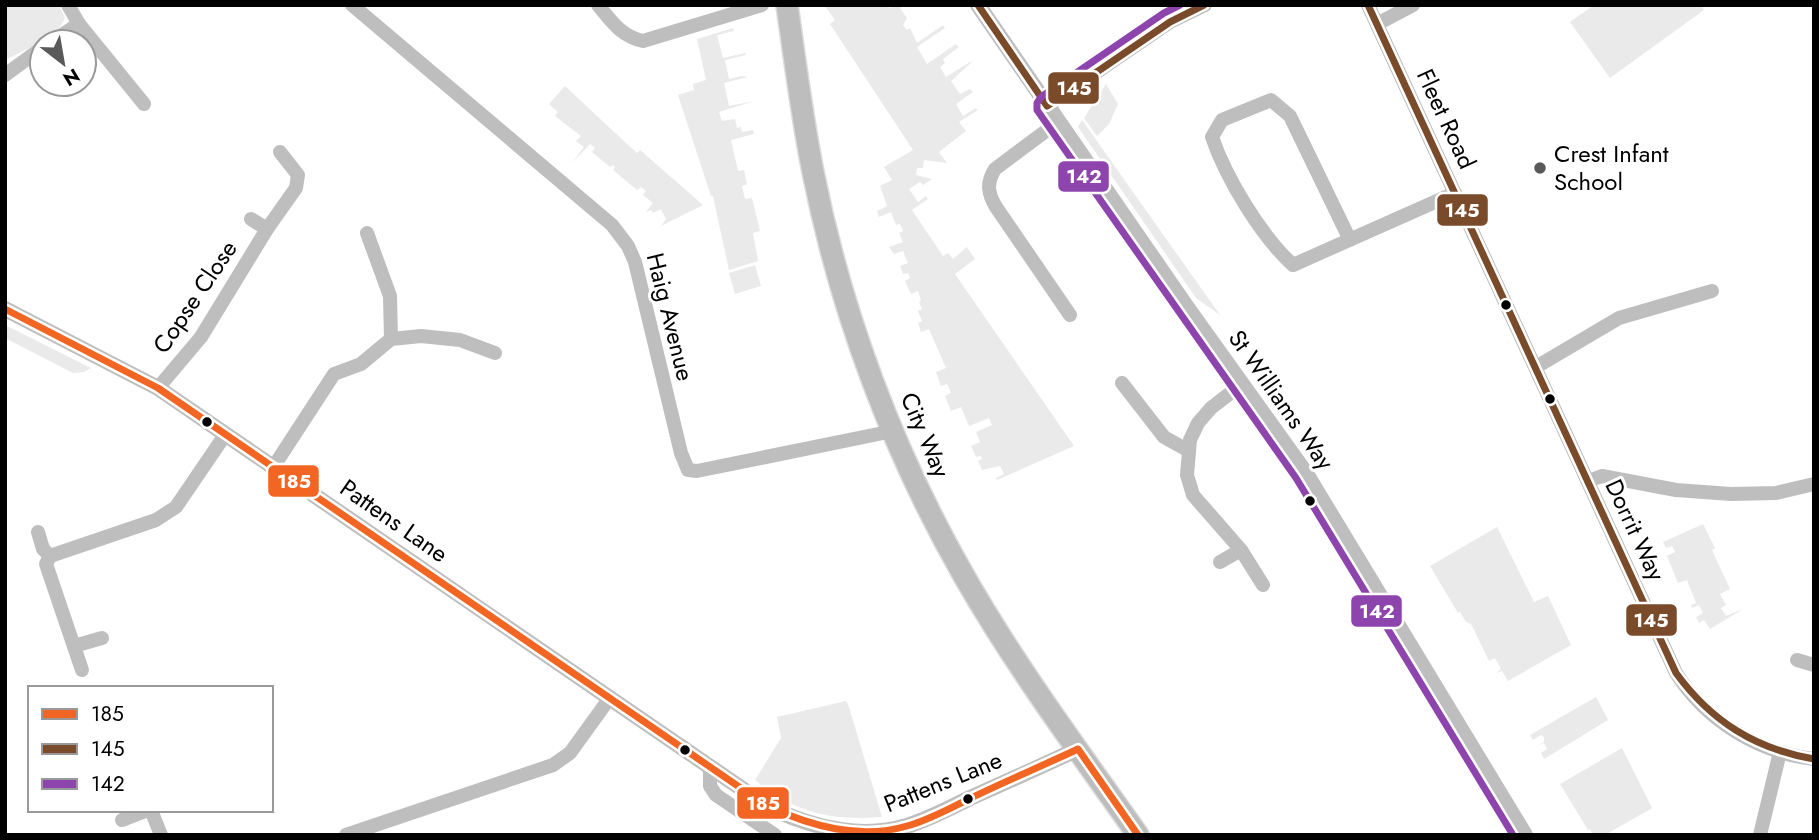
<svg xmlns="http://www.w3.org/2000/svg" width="1819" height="840" viewBox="0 0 1819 840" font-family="Jost,sans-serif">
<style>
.green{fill:#eaeaea}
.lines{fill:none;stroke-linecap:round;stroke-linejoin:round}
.primary-casing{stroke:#dbdbdb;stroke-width:24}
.minor{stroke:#bebebe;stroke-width:14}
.tertiary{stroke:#bebebe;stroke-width:16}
.primary{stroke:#bdbdbd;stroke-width:21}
.bus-1-casing{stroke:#fff;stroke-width:12}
.bus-2-casing{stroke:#fff;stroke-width:12}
.bus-3-casing{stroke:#fff;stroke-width:12}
.bus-1{stroke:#f26522;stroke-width:7}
.bus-2{stroke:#7a4b2a;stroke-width:7}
.bus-3{stroke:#8e44ad;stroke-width:7}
.poi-dot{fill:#595959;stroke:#fff;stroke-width:2.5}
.bus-dot{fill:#000;stroke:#fff;stroke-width:2.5}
.labels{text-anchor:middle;stroke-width:6;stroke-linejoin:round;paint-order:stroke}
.street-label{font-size:24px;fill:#000;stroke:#fff}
.poi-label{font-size:24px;fill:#000;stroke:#fff;text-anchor:start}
.line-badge{stroke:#fff;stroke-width:2.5}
.badge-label{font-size:19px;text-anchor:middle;font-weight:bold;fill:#fff}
</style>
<rect width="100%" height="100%" fill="#fff"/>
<g class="green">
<path d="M5 5H59L65 18C58 37 23 51 5 60Z"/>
<path d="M824 5H887L890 8 895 5H904L900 8 907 18 903 25 907 30 910 28 917 43 943 25 945 28 917 47 927 64 956 44 959 47 943 59 945 63 940 67 946 77 970 62 971 63 951 81 960 94 970 89 973 92 956 104 963 116 976 108 978 110 959 122 966 131 939 152 947 163 924 160 923 168H917L916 175 932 179 923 185 920 182 909 189 918 202 926 196 928 199 912 210 943 256 948 253 953 259 967 247 975 259 955 274 1074 446 997 480 996 478 1004 474 1000 466 982 470 978 461 982 459 981 456 976 457 971 446 980 442 976 432 992 425 989 418 969 426 961 407 951 411 945 396 951 393 947 384 941 386 936 372 946 368 929 329 921 332 918 323 922 321 918 311 922 309 919 302 921 300 918 291 911 294 905 281 910 278 908 273 903 274 900 266 908 263 903 251 894 254 889 247 903 242 899 233 903 231 900 224 896 225 891 212 879 217 877 211 887 206 880 186 892 180 884 167 913 150 830 24 835 20Z"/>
<path d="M1594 5H1701L1704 10 1610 78 1570 22Z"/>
<path d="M733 28 734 31 717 35 723 58 745 53 746 55 725 60 729 79 741 76 748 77 724 83 729 106 754 101 719 112 722 121 735 119 737 128 741 127 742 132 753 130 754 134 731 140 738 171 744 170 747 184 742 186 745 199 752 198 760 231 753 233 758 261 729 270 713 196H711L678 95 694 90 693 84 706 80 697 39Z"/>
<path d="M1106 84 1118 104 1109 124 1097 136 1084 118Z"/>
<path d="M565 86 628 145 637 153 640 150 703 205 661 226 666 219 661 209 653 213 651 210 646 212 653 203 643 195 646 191 641 187 637 190 613 170 615 167 613 165 610 167 592 152 595 148 590 144 572 163 584 147 576 141 581 136 555 116 558 112 549 104Z"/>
<path d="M1082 120 1220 315 1196 298 1078 127Z"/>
<path d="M755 265 761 286 735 294 729 273Z"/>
<path d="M5 325 91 368 84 372 73 373 5 338Z"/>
<path d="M1703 524 1715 548 1712 550 1730 589 1720 594 1726 605 1721 608 1726 616 1743 609 1710 629 1704 620 1699 623 1696 617 1703 613 1699 605 1692 608 1691 605 1696 603 1687 580 1678 583 1667 556 1675 552 1672 546 1666 548 1663 542Z"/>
<path d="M1497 527 1534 602 1548 596 1571 645 1508 681 1502 671 1496 673 1501 669 1495 658 1489 661 1471 624 1466 622 1460 612 1458 613 1430 566Z"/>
<path d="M1596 697 1608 720 1544 759 1541 753 1547 749 1544 743 1537 746 1544 742V737L1541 735 1533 740 1530 735Z"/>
<path d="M846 701 848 704 882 817C831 821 795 813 755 780L781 738 777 717Z"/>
<path d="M1622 748 1652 808 1605 835H1593L1590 829 1588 830 1560 784Z"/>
</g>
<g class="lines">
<g class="primary-casing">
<path id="primary" d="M787 5C795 61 802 117 813 172 841 313 893 452 964 576 1016 667 1078 750 1138 835"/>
</g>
<g class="minor">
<path d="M68 5 79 24 144 104"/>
<path d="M352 5 612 225 628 246 635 262 681 453 688 470 697 471 893 431"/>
<path d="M598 5C612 22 621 36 643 41L762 5"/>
<path d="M1368 5 1676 673C1706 720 1758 753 1814 759"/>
<path d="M1377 24 1413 5"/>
<path d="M51 42 79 24"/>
<path d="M5 75 42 48"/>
<path d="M1047 106 1170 22 1205 5"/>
<path d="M1058 122 995 169C986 183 988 194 996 207L1070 315"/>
<path d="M251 219 267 229"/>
<path d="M367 233 390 296 391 339"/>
<path d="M1350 240 1290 116 1271 100 1222 120 1212 137C1226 178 1261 236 1293 265L1455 193"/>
<path d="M1536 367 1619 318 1712 291"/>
<path d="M1122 383 1164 437 1189 451"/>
<path d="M1242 384 1211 408 1198 423 1190 440 1187 475 1193 495 1241 550 1263 585"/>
<path d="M158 388 201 337 267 229 296 188 298 175 280 152"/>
<path d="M274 466 334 374 361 364 391 339 421 336 460 340 495 353"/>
<path d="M1588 481 1602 476 1676 490 1731 494 1776 493 1814 484"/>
<path d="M38 532 43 549 50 556 156 520 176 507 225 435"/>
<path d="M50 556 46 564 82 670"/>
<path d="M1220 562 1241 550"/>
<path d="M74 646 102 638"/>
<path d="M1797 660 1814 665"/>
<path d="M710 767V786L716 795 775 835"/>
<path d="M151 810 161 835"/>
<path d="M122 820 148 810"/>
<path d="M346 835 553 765 570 753 609 699"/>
<path d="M1760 835 1780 752"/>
</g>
<g class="tertiary">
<path d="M978 5 1186 306 1305 472 1525 835"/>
<path d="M5 309 158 388 767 806C810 827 860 840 907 826 929 819 950 808 970 798 1006 782 1042 766 1078 749"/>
</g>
<use href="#primary" class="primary"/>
<g class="bus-1-casing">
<path id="bus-1" d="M5 309 158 388 767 806C811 826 859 840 907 826 929 820 950 808 971 798 1006 781 1042 766 1078 749L1138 835"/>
</g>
<g class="bus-2-casing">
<g id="bus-2">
<path d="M978 5 1047 106 1170 22 1204 5"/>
<path d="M1368 5 1676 673C1711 721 1755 749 1814 759"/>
</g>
</g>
<g class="bus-3-casing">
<path id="bus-3" d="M1180 5 1164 13 1041 97 1037 103V110L1296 478 1513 835"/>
</g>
<use href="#bus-1" class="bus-1"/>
<use href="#bus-2" class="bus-2"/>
<use href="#bus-3" class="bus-3"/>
</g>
<circle class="poi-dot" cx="1540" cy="168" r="7"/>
<g class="bus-dot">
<circle cx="1506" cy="305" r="6"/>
<circle cx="1550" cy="399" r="6"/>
<circle cx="207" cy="422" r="6"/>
<circle cx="1310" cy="501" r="6"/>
<circle cx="685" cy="750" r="6"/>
<circle cx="968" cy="799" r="6"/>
</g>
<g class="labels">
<g class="street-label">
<text transform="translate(1446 119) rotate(65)" y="8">Fleet Road</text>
<text transform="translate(195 297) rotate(-56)" y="8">Copse Close</text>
<text transform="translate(670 317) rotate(76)" y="8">Haig Avenue</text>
<text transform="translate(1281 400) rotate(55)" y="8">St Williams Way</text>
<text transform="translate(925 435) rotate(67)" y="8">City Way</text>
<text transform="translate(394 521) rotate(35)" y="8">Pattens Lane</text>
<text transform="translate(1635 530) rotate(65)" y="8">Dorrit Way</text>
<text transform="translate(943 782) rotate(-22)" y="8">Pattens Lane</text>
</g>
<g class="poi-label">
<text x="1554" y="162">Crest Infant<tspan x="1554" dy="28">School</tspan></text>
</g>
</g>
<g class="line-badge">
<rect x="1047" y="71" width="53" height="34" rx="7" fill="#7a4b2a"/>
<rect x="1057" y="160" width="53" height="33" rx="7" fill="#8e44ad"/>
<rect x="1436" y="193" width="53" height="34" rx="7" fill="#7a4b2a"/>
<rect x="267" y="464" width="53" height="34" rx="7" fill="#f26522"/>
<rect x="1350" y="594" width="53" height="34" rx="7" fill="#8e44ad"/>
<rect x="1625" y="603" width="53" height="34" rx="7" fill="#7a4b2a"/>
<rect x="736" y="786" width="54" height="34" rx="7" fill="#f26522"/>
</g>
<g class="badge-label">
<text x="1074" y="95">145</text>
<text x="1084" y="183">142</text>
<text x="1462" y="217">145</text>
<text x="294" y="488">185</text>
<text x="1377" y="618">142</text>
<text x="1651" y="627">145</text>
<text x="763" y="810">185</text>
</g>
<rect width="1819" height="840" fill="none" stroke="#000000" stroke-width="14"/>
<rect x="28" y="686" width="245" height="126" fill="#ffffff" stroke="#999999" stroke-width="2"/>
<rect x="42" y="709" width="35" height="10" fill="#f26522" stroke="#999999" stroke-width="2"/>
<text x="91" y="721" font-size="21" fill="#000000">185</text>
<rect x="42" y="744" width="35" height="10" fill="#7a4b2a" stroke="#999999" stroke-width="2"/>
<text x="91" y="756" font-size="21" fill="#000000">145</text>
<rect x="42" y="779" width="35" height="10" fill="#8e44ad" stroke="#999999" stroke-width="2"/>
<text x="91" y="791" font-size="21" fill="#000000">142</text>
<g transform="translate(63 63) rotate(149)"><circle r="33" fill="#ffffff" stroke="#999999" stroke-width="2"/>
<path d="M0-5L12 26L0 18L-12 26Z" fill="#595959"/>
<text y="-10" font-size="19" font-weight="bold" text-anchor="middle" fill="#000000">N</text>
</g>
</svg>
